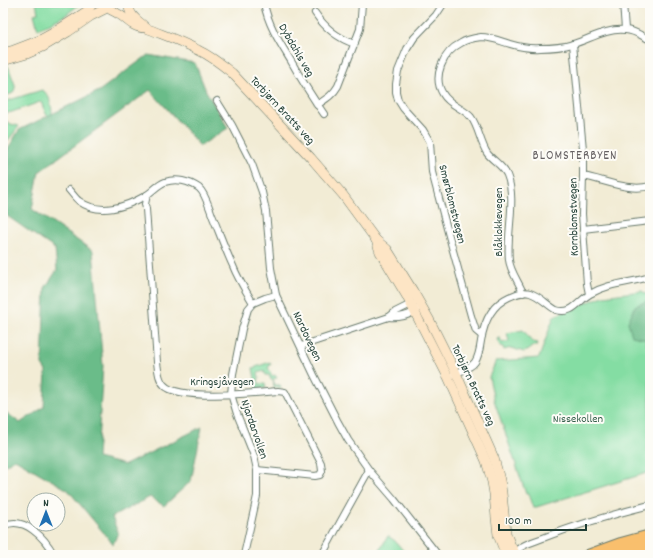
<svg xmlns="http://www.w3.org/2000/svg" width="653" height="558" viewBox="0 0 653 558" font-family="Dekko,sans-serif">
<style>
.green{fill:#84dda3;stroke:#528d6c}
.forest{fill:#6bbc89;stroke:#457c5e}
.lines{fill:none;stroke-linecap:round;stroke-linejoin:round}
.minor-casing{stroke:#697a6c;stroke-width:8}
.secondary-casing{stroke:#697a6c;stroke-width:10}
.trunk-casing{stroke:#697a6c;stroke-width:12}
.minor{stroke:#fff;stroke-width:6}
.secondary{stroke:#fde5c5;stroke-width:9}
.trunk{stroke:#f9bf6d;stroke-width:10}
.labels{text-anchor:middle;stroke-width:4;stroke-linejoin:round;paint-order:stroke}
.street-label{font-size:12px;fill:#1f3d34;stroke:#fdfcf7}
.park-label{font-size:12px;fill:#335d4a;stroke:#fdfcf7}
.neighbourhood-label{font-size:13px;letter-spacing:1px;fill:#676264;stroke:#fdfcf7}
</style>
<rect width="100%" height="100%" fill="#fdfcf7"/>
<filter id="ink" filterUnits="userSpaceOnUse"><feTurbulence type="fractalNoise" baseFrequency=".025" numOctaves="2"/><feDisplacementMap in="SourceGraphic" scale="8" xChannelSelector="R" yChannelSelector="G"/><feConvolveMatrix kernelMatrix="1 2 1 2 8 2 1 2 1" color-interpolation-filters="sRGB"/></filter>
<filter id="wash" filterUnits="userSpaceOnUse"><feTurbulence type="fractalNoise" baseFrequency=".012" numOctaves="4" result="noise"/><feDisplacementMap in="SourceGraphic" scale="16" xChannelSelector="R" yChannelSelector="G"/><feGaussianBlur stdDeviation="0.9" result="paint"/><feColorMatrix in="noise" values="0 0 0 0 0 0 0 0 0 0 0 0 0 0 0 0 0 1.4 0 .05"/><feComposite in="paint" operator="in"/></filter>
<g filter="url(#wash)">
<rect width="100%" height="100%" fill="#f2ecd5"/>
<g class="green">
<path d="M36 3H81L66 15 38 29 34 14 38 13Z"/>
<path d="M8 66 15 85V88L13 93 3 97V67Z"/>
<path d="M42 90C50 94 52 106 52 115L49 116 46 114 41 102H40L12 112 3 114V102Z"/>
<path d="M3 119 11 124 19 126 3 147Z"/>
<path d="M642 291 650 297V472L533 508 528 494H526L494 400 489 377 496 361 539 358 554 316 603 296Z"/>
<path d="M523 330 533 342 538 343 537 346H533L528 350 524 352 511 348 504 350 503 347 500 346 497 339 500 338 502 343 509 341 507 333Z"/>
<path d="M270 362 271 365 268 367 272 376 275 375 277 378 273 379 275 385H280L281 387 279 389 278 386 276 387 275 388H274L273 380H271L269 375H266L264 371 258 373 259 379H258L259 384 265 383 266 388 257 389 253 368Z"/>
<path d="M388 536 395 541 407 555H377Z"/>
</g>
<g class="forest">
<path d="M148 55 195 63 206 91 228 128 200 146 150 90 39 172 32 209 93 251 103 366 97 458 125 465 202 427 191 481 164 506 150 497 112 517 118 533 113 544 68 490 15 459 3 466V410L20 423 44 407 46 371 42 365 45 288 57 270 55 249 7 216 3 197V157L19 130 99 91Z"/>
<path d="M650 300V351H649L645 339 632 336 628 322 635 306Z"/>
</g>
</g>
<g filter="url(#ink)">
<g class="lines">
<g class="minor-casing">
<g id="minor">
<path d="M264 3C268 25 280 43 291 61 301 79 312 97 324 114"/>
<path d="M444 3 436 15 414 38 407 49 398 71 396 84V92L398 100 403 108 423 130 430 142 432 172 446 225 471 316 476 331 482 336"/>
<path d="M623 3 625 29"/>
<path d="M315 13C325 28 337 38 355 44"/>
<path d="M573 44 583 149V176L582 214 587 284 589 294"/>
<path d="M217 101 232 125 252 164 262 192 266 211 271 268 276 295 314 375 338 422 348 440 369 470 394 499 438 555"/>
<path d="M317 105C326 99 333 95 338 86L360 29 362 4"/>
<path d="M583 176C605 180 629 192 650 186"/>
<path d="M69 190C72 193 75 198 79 201 99 216 126 207 145 196 152 192 157 185 165 182 176 178 189 181 199 188 205 193 209 207 212 215 219 232 225 249 233 266 238 279 246 291 253 303"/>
<path d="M147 195 145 204 146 209 157 362C158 369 158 379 164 385 178 401 256 393 278 391L285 392 321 463 322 471 320 475 315 476 257 470"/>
<path d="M583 229 633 223 650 221"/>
<path d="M523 293C519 282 510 271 509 260 506 234 517 199 507 175 503 166 493 161 487 153 480 142 479 128 471 117 463 108 449 105 443 94 432 77 443 52 461 43 467 39 474 38 481 37 491 37 500 41 510 44 520 47 530 49 540 48 551 48 563 47 573 44 590 39 607 28 625 30 634 30 642 36 650 40"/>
<path d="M389 317C398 318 410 316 417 309"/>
<path d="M301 346 389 317 395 312 411 304H413"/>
<path d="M454 374C461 371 471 368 475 362 479 356 480 348 481 341 484 322 491 305 509 297 516 294 523 291 530 293 540 296 547 305 556 310 573 315 578 301 590 294 609 283 630 283 650 277"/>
<path d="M3 526C24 515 45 538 54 555"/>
<path d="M513 554C520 545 533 542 543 538 578 524 614 514 650 505"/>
<path d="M244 555 257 496V470L254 456 248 441 237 414 231 394 233 374 242 329 248 309 253 303 265 298 276 295"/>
<path d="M322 555 369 470"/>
</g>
</g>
<g class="secondary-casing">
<g id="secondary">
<path d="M128 3C129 9 130 14 135 18 138 22 142 23 145 27"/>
<path d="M111 10C115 12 119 14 123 17 130 23 136 28 146 28 163 35 182 41 198 50 211 56 221 64 232 73L311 158 343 195 376 240 387 249 413 291 429 319 456 373 494 458 500 480 502 493 506 533 511 546 516 555"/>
<path d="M3 53 14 50 40 40 53 33 87 11 93 3"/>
<path d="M3 61 27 54 43 47 68 32 91 16 107 8"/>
<path d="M376 240 380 252 406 295 448 377 486 461 492 482 494 494 496 518 498 535 506 555"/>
</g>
</g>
<g class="trunk-casing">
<g id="trunk">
<path d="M588 555 621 543 650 535"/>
<path d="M611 555 650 542"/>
<path d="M634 555 650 550"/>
</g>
</g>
<use href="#minor" class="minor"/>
<use href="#secondary" class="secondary"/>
<use href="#trunk" class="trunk"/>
</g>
</g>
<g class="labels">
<g class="street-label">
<text transform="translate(297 50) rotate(60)" y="4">Dybdahls veg</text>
<text transform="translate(283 110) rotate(47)" y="4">Torbjørn Bratts veg</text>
<text transform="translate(453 204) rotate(76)" y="4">Smørblomstvegen</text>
<text transform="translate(573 217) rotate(-91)" y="4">Kornblomstvegen</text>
<text transform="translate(498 222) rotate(-90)" y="4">Blåklokkevegen</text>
<text transform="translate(308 336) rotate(65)" y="4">Nardovegen</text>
<text x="222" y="385">Kringsjåvegen</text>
<text transform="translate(474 385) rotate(65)" y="4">Torbjørn Bratts veg</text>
<text transform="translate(255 429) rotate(71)" y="4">Njardarvollen</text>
</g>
<g class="park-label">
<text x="578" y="422">Nissekollen</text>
</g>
<g class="neighbourhood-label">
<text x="575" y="159">BLOMSTERBYEN</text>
</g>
</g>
<rect width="653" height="558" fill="none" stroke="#fdfcf7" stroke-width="16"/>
<g transform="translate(46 512)"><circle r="19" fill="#fdfcf7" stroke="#a4b0a9"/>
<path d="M0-3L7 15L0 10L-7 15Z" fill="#1f6fb2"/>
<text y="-6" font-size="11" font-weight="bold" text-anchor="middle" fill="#1f3d34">N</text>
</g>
<path d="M499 524v6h87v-6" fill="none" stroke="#1f3d34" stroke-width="2"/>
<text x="505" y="524" font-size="12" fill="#1f3d34" stroke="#fdfcf7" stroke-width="3" paint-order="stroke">100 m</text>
</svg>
